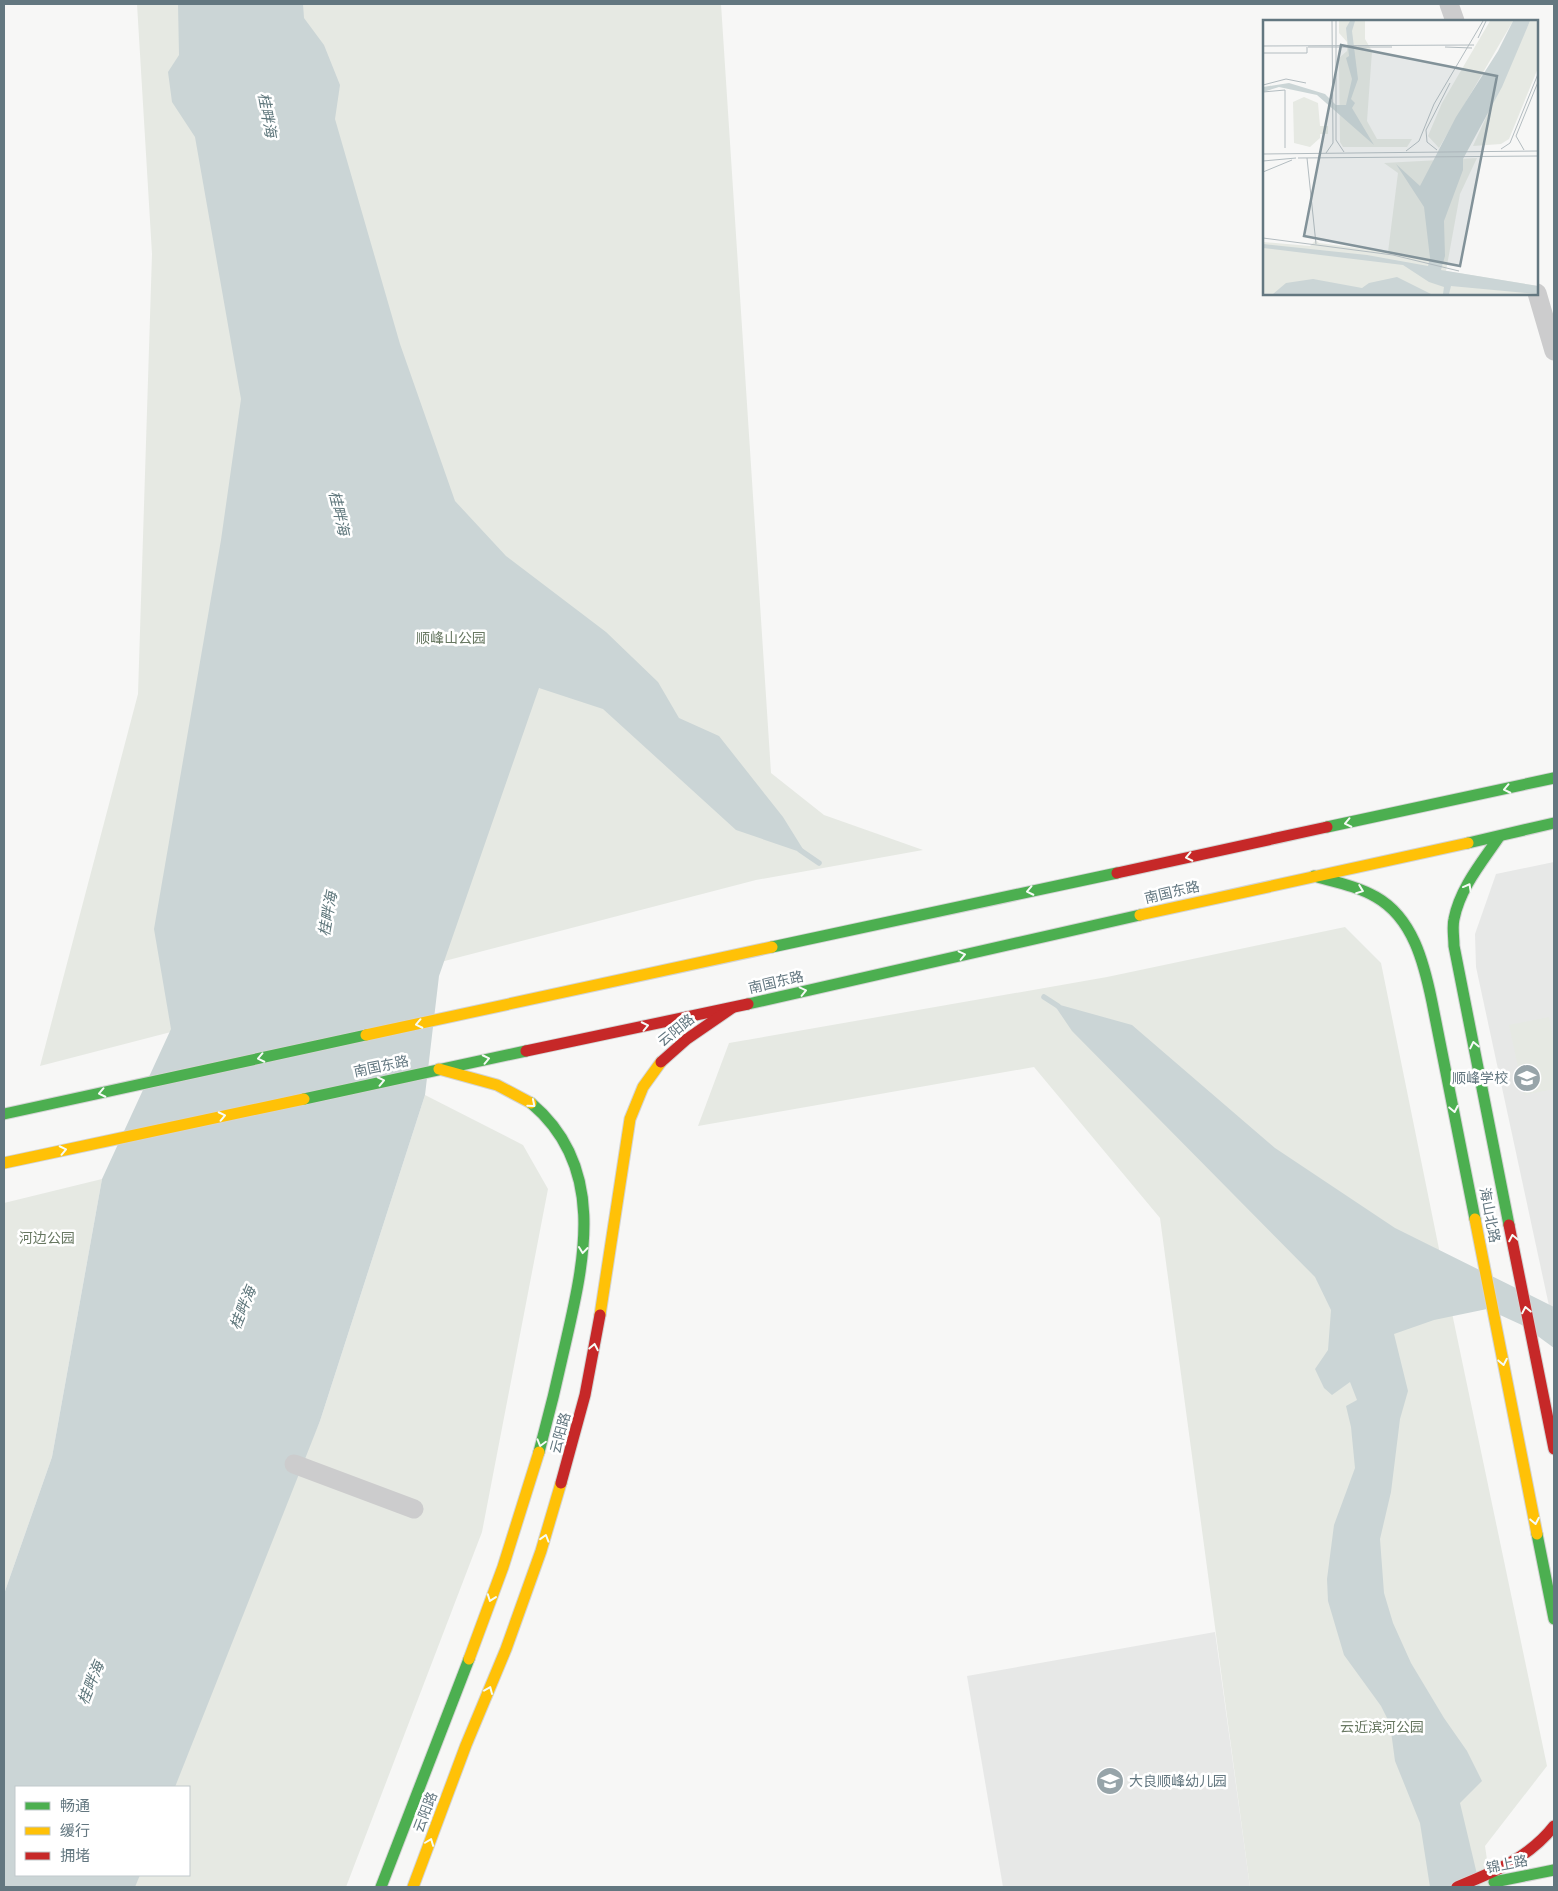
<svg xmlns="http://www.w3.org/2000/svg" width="1558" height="1891" viewBox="0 0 1558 1891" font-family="'DejaVu Sans','Noto Sans SC',sans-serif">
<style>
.built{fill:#e7e8e7}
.green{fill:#e6e9e3}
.water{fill:#cbd5d6}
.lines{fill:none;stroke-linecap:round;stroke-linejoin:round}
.stream{stroke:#cbd5d6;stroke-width:5.5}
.fast-casing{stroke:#d3d4d4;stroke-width:13}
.slow-casing{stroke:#d3d4d4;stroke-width:13}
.jam-casing{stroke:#d3d4d4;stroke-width:13}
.street{stroke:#cccccd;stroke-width:19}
.fast{stroke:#4caf50;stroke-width:11}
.slow{stroke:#ffc107;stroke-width:11}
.jam{stroke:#c62828;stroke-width:11}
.oneway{stroke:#f6fbf6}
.labels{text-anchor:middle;stroke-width:5;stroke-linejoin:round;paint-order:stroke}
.park-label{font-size:14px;fill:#687862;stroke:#fff}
.street-label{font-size:14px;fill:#637780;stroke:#fff}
.poi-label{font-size:14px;fill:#637780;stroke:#fff;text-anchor:end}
.water-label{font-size:15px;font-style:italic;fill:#5e767b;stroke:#fff}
.inset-road{fill:none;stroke:#b3bcc0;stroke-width:1}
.view{fill:#829299;fill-opacity:0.15;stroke:#829299;stroke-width:2.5}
.inset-edge{fill:none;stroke:#637780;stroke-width:2.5}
</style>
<rect width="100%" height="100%" fill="#f7f7f6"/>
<g class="built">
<path d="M1554 862V1329L1476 967 1475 934 1496 874Z"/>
<path d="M1215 1632 1250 1887H1003L967 1676Z"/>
</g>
<g class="green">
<path d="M137 4H721L771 773 824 815 923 850 756 880 40 1066 138 694 152 254Z"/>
<path d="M1345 927 1381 963 1452 1313 1547 1766 1485 1846 1491 1887H1250L1160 1218 1034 1067 698 1126 729 1043 1107 977Z"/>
<path d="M1549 1017 1554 1044V1089L1524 1095 1509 1025Z"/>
<path d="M425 1095 523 1145 548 1189 482 1532 346 1887H126L131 1875H189V1787H163L320 1421Z"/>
<path d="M102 1179 52 1457 4 1594V1203Z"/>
</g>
<g class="water">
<path d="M178 4H303L304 18 324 45 340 85 335 119 400 344 455 501 506 556 606 632 658 682 679 718 719 736 783 817 806 854 736 830 603 709 539 688 439 976 425 1095 320 1421 175 1787H16V1875H140L135 1887H4V1594L52 1457 102 1179 171 1029 154 929 221 540 241 399 195 137 172 102 168 72 179 55Z"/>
<path d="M1053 1003 1132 1025 1275 1148 1395 1228 1554 1307V1348L1524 1326 1487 1309 1434 1320 1394 1334 1408 1391 1400 1419 1391 1492 1380 1539 1384 1593 1393 1623 1411 1663 1444 1718 1467 1751 1482 1781 1460 1803 1480 1887H1430L1420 1823 1395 1761 1390 1724 1381 1706 1344 1655 1328 1601 1327 1579 1334 1525 1355 1468 1351 1427 1346 1406 1357 1400 1350 1382 1332 1395 1324 1388 1315 1369 1328 1350 1331 1310 1315 1277 1072 1031Z"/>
</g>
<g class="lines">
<g class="stream">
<path d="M800 850 819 863"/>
<path d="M1044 997 1058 1006"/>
</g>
<g class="fast-casing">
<g id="fast">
<path d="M1327 827 1554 778"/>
<path d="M1499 837C1482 862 1460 888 1454 919 1452 927 1454 937 1454 946L1509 1225"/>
<path d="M1468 843 1554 823"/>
<path d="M1314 876C1335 882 1357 886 1376 897 1413 918 1424 963 1432 1002L1475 1219"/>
<path d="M772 947 1117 873"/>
<path d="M748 1004 1140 915"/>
<path d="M304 1099 526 1051"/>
<path d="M531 1103C606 1166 585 1258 566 1341 558 1378 549 1415 539 1452"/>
<path d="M4 1114 366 1035"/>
<path d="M1537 1534 1554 1619"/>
<path d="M1494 1882 1554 1870"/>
<path d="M381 1887 469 1659"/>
</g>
</g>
<g class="slow-casing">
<g id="slow">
<path d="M1140 915 1468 843"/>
<path d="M366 1035 772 947"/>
<path d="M439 1069 497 1085 531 1103"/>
<path d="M4 1163 304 1099"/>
<path d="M1475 1219 1537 1534"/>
<path d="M600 1315 630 1119 643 1087 661 1062"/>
<path d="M469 1659 503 1567 539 1452"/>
<path d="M413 1887 466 1745 506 1649 541 1551 561 1483"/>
</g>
</g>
<g class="jam-casing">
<g id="jam">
<path d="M1117 873 1327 827"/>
<path d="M526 1051 748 1004"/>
<path d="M661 1062 687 1039 732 1008"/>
<path d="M1509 1225 1554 1449"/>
<path d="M561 1483 585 1395 600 1315"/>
<path d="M1457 1887C1494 1872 1529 1858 1554 1826"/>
</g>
</g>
<g class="street">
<path d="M1449 4 1455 21"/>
<path d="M1537 293 1554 351"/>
<path d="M294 1464 414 1509"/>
</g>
<use href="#fast" class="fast"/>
<use href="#slow" class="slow"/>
<use href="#jam" class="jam"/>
</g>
<defs><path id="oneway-chevron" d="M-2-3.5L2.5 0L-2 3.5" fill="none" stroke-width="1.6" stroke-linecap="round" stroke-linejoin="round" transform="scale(1.25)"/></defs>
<g class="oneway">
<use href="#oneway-chevron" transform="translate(1507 789) rotate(168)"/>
<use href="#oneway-chevron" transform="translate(1348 823) rotate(168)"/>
<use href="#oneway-chevron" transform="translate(1189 857) rotate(168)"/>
<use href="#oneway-chevron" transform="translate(1468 887) rotate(-61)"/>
<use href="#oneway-chevron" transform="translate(1360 890) rotate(21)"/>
<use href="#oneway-chevron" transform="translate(1030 891) rotate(168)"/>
<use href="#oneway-chevron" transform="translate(962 955) rotate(-13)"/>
<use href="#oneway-chevron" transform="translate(803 991) rotate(-13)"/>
<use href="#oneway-chevron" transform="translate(419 1024) rotate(168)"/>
<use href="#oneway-chevron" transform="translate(645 1026) rotate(-12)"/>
<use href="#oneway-chevron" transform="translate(1474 1045) rotate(-102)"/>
<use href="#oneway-chevron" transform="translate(261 1058) rotate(168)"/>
<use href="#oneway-chevron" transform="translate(486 1059) rotate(-12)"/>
<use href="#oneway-chevron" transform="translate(381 1081) rotate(-12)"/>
<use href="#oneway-chevron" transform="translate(102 1093) rotate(168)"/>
<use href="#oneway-chevron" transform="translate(532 1104) rotate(40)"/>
<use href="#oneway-chevron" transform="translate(1454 1109) rotate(79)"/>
<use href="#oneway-chevron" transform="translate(222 1116) rotate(-12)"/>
<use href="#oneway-chevron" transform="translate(63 1150) rotate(-12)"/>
<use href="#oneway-chevron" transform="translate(1513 1238) rotate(-101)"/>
<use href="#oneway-chevron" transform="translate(583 1250) rotate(97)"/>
<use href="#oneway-chevron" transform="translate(1526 1310) rotate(-101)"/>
<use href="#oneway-chevron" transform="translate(594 1347) rotate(-79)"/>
<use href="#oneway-chevron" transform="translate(1503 1362) rotate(79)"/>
<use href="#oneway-chevron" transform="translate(541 1443) rotate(106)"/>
<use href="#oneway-chevron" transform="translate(1535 1521) rotate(79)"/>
<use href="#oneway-chevron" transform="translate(545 1538) rotate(-73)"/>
<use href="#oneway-chevron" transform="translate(491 1598) rotate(110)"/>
<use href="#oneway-chevron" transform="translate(489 1690) rotate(-67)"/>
<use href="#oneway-chevron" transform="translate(430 1842) rotate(-69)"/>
</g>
<defs>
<g id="school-disc" transform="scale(1.4375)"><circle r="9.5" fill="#97a4a9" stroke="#fff"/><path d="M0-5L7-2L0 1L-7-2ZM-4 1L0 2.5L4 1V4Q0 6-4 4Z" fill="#fff"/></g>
</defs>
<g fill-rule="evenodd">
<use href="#school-disc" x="1527" y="1078"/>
<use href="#school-disc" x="1110" y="1781"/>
</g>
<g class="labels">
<g class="park-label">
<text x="451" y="643">顺峰山公园</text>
<text x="47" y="1243">河边公园</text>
<text x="1382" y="1732">云近滨河公园</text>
</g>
<g class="street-label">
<text transform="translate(1172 892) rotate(-13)" y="5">南国东路</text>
<text transform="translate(776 982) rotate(-13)" y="5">南国东路</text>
<text transform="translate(676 1030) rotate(-39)" y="5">云阳路</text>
<text transform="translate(381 1066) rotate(-12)" y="5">南国东路</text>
<text transform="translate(1490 1215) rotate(79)" y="5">海山北路</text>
<text transform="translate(560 1433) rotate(-75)" y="5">云阳路</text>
<text transform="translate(425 1812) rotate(-69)" y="5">云阳路</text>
<text transform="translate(1507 1864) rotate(-11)" y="5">锦上路</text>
</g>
<g class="poi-label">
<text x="1508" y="1083">顺峰学校</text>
<text x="1129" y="1786" text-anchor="start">大良顺峰幼儿园</text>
</g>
<g class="water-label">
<text transform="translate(267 115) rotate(80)" y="5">桂畔海</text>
<text transform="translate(339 513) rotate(77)" y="5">桂畔海</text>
<text transform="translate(328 914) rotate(-80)" y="5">桂畔海</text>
<text transform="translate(243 1308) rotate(-68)" y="5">桂畔海</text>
<text transform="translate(91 1683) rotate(-68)" y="5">桂畔海</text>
</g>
</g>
<g transform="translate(1263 20)">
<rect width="275" height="275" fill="#f7f7f6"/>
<path d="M76 1H102V19L109 31 104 101 114 119H149L144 127H80L77 122 76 38 84 31V22L76 13ZM227 1H250L176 128 165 116 179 83ZM267 1H275V48L246 119 238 124 210 126ZM41 77 55 83 57 106H65V114H57V118L47 127 31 123 30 82ZM214 138 197 174 183 251 275 266V274H0V222L47 226 53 220 56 223 125 232 135 153 121 143Z" fill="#e6e9e3"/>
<path d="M87 1H92L89 11 95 59 88 79 92 83 89 88 111 125 54 75 16 67 0 72V67L26 63 62 74 73 85H83L89 59 83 38 86 36 83 8ZM250 1H267L239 67 200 139V150L181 201 182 236 178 250 275 266V274L188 266 186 274H180L181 267 166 262 140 245 0 228V224L104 235 165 246 167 238 161 187 133 144 157 166 193 97 235 31ZM134 257 168 274H10L23 263 50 259 99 268 106 263Z" fill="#cbd5d6"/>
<path class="inset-road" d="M73 1V120L81 132M215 18 223 1M0 26 211 25M45 27H129M182 27 209 28M0 33H44V27M0 65 23 59 43 63M0 72 22 70V128M238 129 247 123 275 54M174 130 164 122 163 110 187 63M261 130 253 116 275 62M143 131 156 121 171 84 220 1M63 133 70 123 69 1M0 134 275 131M35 138 275 136M44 138 53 224M0 141 33 138M0 152 29 140M0 218 130 235 196 251"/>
<path class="view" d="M78 25 234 56 197 246 41 216Z"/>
<rect width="275" height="275" class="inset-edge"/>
</g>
<rect width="1558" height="1891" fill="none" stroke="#637780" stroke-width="10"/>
<rect x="15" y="1786" width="175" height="90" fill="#ffffff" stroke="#c1c9cc"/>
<rect x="25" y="1802" width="25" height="8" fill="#4caf50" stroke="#c1c9cc"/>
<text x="60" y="1811" font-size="15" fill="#637780">畅通</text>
<rect x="25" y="1827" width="25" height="8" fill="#ffc107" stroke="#c1c9cc"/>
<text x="60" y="1836" font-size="15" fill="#637780">缓行</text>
<rect x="25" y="1852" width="25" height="8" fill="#c62828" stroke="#c1c9cc"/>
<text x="60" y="1861" font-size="15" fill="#637780">拥堵</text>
</svg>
